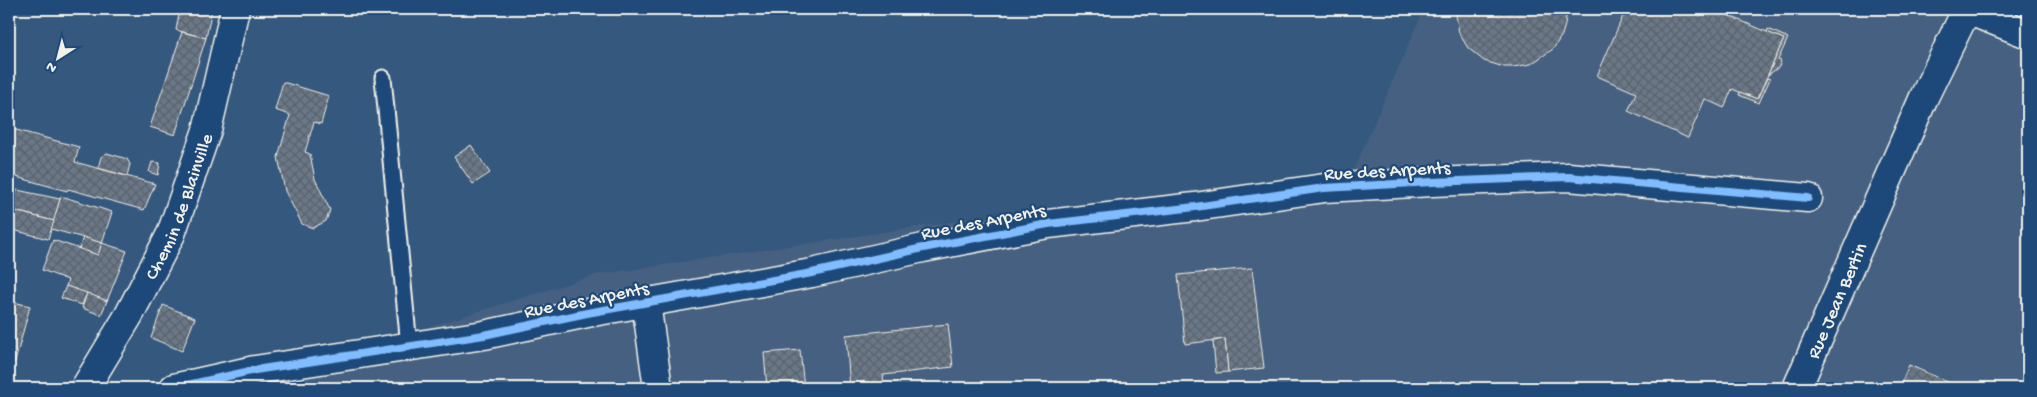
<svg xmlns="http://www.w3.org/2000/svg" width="2037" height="397" viewBox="0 0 2037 397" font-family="'Gochi Hand',sans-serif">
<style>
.built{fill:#456181}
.building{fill:url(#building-cross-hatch);stroke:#f4f1e8}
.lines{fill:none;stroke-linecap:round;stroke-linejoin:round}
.lane-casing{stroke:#f4f1e8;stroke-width:19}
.street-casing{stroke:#f4f1e8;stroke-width:31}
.secondary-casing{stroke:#f4f1e8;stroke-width:31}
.lane{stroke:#1f4a7a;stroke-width:15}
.street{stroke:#1f4a7a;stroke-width:28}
.secondary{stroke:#1f4a7a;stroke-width:28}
.cycleway-casing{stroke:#1f4a7a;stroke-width:11}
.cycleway{stroke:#80bcff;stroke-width:8}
.labels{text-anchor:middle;stroke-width:4.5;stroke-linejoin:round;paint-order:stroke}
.street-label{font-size:19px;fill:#f4f1e8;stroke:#1f4a7a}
</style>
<defs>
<pattern id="building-cross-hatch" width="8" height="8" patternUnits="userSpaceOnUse" patternTransform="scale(1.25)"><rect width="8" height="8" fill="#697788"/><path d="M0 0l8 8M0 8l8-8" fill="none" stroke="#5b626a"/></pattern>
</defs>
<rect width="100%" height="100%" fill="#35587e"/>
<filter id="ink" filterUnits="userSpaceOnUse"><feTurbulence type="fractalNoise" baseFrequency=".02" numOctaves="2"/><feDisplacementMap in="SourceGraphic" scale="10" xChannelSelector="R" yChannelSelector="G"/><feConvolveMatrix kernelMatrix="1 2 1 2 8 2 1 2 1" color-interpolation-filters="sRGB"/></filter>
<g filter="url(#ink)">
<path class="built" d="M1424 9H2028V388H234L595 275 971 219 1354 169Z"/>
<g class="building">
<path d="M180 9H212L206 38 176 30Z"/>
<path d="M1455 9H1567L1565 25 1562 35 1553 49 1531 64 1513 67H1504L1484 61 1468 48 1459 33Z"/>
<path d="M1626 9H1713L1784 39 1757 99 1732 89 1724 108 1705 99 1688 138 1628 111 1636 93 1597 76Z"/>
<path d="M1768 29 1788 38 1778 60 1781 61 1779 67 1768 75 1784 39 1767 32Z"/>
<path d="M182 32 206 38 175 135 150 127Z"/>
<path d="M1767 78 1770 79 1759 103 1739 95 1740 92 1757 99Z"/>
<path d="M283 82 329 96 321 124 314 122 305 152 310 154 315 179 330 210 326 221 313 228 302 224 285 191 278 157 290 115 275 110Z"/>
<path d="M9 128 79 147 75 162 155 184 144 210 68 189 67 191 9 175Z"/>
<path d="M471 145 490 173 473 184 454 157Z"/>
<path d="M107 153 127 159 130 164 127 176 98 168 101 157Z"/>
<path d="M152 162 160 163 158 175 149 172Z"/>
<path d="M17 190 60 199 54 221 11 210Z"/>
<path d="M61 196 112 212 102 243 51 229Z"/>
<path d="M10 210 54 221 48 239 9 229Z"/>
<path d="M83 237 102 243 98 255 79 249Z"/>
<path d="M53 240 98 255 102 243 127 251 107 301 66 286 68 280 42 270Z"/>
<path d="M1252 268 1264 368 1228 372 1225 339 1185 344 1178 275Z"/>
<path d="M66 286 87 293 82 305 61 298Z"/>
<path d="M87 293 107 301 101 315 82 308Z"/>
<path d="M9 301 30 306 15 362 9 360Z"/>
<path d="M163 305 195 318 182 351 151 338Z"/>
<path d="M948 324 953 367 883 375 884 385 850 388 846 335Z"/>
<path d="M1225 339 1228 372 1216 373 1213 341Z"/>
<path d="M800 350 804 388H767L764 353Z"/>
<path d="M1909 365 1961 388H1899Z"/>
</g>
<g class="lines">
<g class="lane-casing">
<path id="lane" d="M383 78 409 346"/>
</g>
<g class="street-casing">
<g id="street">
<path d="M1965 9 2028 34"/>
<path d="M646 303 658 388"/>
<path d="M174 388 255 370 484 335 587 313 812 273 923 248 1048 224 1195 207 1324 188 1432 182 1568 177 1808 198"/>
<path id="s1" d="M1797 388 1924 97 1967 9"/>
</g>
</g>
<g class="secondary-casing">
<g id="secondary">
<path id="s2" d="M85 388 129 315 171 234 207 130 235 9"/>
</g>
</g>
<use href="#lane" class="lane"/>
<use href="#street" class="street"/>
<use href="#secondary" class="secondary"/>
<g class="cycleway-casing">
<path id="cycleway" d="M174 388 255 370 484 335 587 313 812 273 923 248 1048 224 1195 207 1324 188 1432 182 1568 177 1808 198"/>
</g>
<use href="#cycleway" class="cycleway"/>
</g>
</g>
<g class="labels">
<g class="street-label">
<text transform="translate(1387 169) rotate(-3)" y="7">Rue des Arpents</text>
<text dy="7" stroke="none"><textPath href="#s2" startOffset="205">Chemin de Blainville</textPath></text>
<text transform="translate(983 220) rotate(-11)" y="7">Rue des Arpents</text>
<text transform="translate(586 298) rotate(-11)" y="7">Rue des Arpents</text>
<text dy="7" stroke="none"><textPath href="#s1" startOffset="96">Rue Jean Bertin</textPath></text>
</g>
</g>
<rect width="2037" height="397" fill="none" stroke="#1f4a7a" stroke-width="30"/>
<rect x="15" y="15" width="2007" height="367" fill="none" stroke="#f4f1e8" stroke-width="2" filter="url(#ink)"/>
<g transform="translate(58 58) rotate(216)" stroke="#1f4a7a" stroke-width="4" paint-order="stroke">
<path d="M0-4L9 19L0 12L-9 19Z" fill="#f4f1e8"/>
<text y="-8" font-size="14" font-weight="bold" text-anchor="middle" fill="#f4f1e8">N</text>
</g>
</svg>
